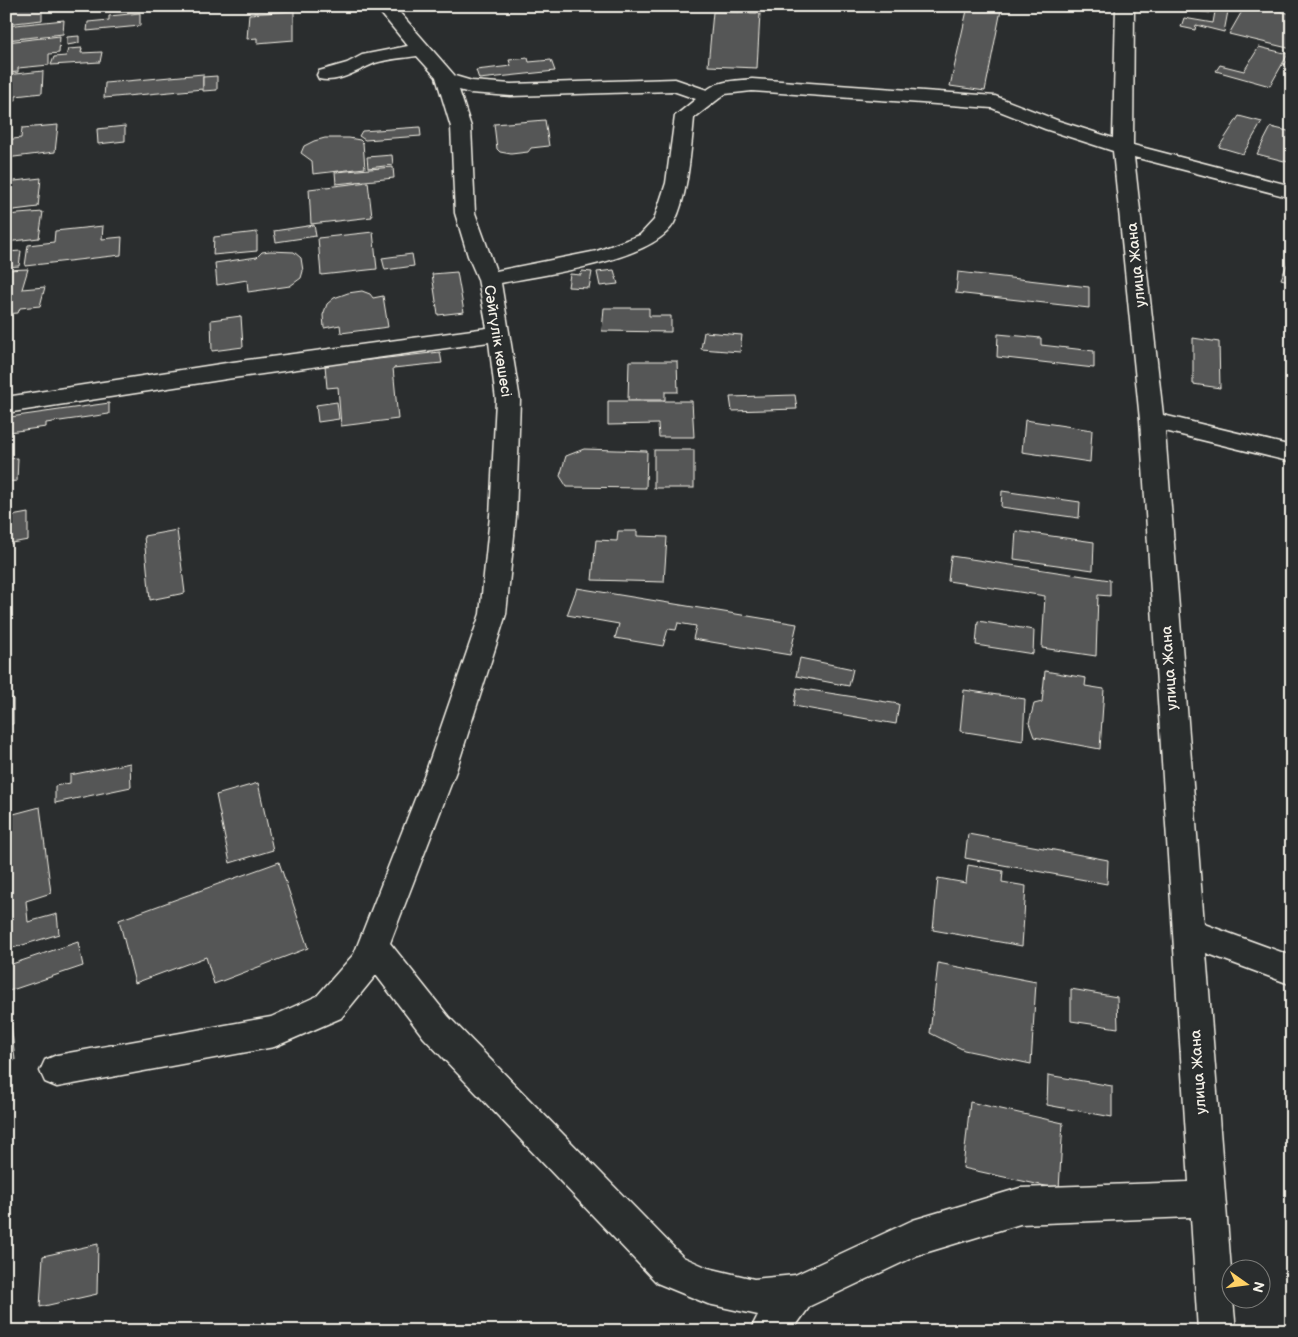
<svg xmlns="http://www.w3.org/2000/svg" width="1298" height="1337" viewBox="0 0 1298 1337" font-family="'Balsamiq Sans',sans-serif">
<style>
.building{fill:#555756;stroke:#f4f1e8}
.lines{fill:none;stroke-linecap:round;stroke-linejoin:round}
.minor-casing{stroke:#f4f1e8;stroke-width:3}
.minor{fill:#2a2d2e;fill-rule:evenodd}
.labels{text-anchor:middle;stroke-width:4.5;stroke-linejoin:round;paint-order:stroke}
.street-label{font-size:15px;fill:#f4f1e8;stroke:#2a2d2e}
</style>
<rect width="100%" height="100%" fill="#2a2d2e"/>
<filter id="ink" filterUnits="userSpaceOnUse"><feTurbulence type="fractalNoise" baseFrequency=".02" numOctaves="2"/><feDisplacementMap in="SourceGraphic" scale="10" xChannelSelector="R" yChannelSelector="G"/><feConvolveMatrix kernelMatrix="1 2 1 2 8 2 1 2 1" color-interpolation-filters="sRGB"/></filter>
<g filter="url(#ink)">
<g class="building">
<path d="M17 6H42V20L6 24V8Z"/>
<path d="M968 6 1001 10 985 91 950 86Z"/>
<path d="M1159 6H1211L1210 13Z"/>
<path d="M1216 6H1229L1224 32 1196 25 1195 30 1181 27 1184 18 1213 23Z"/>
<path d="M1245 6H1256L1292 14V49L1229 34Z"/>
<path d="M294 11V40L257 43V38L247 39 249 14Z"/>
<path d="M713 12 760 13 757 68 708 66Z"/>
<path d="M140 13V26L87 31 88 22 109 20V16Z"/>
<path d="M64 20 63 34 6 40V26Z"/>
<path d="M60 36 59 53 49 54V65L18 68V72L6 73V42Z"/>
<path d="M79 36V43L67 45V37Z"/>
<path d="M1259 47 1288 54 1270 86 1216 71 1220 65 1244 71Z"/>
<path d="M82 48 81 53 102 52 100 62 51 65 54 57 66 56 68 49Z"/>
<path d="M528 58 529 62 551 60 555 71 479 79 476 70 511 66 509 60Z"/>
<path d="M1290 58H1292V69L1283 66Z"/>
<path d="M43 71 42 93 16 96V100L6 101V75Z"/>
<path d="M203 74V89L104 98 105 83Z"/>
<path d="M217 76V90L203 91V77Z"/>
<path d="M1239 116 1262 122 1243 154 1219 147Z"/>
<path d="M545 120 549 146 531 148 528 152 511 154 500 152 497 149 494 124Z"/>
<path d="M58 125 55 152 6 158V140L21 138 22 128Z"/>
<path d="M125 126V141L98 144 97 129Z"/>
<path d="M420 127 421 136 365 140 359 136 362 131Z"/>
<path d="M1271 127 1292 132V163L1257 154Z"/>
<path d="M325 138H349L360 140 363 143 365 168 313 174 312 161 301 153 304 146 314 141Z"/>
<path d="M392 155 393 165 368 168 367 157Z"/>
<path d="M393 167 394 178 336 184 335 172Z"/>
<path d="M41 178 38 207 6 211V182Z"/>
<path d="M368 182 372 217 311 224 309 189Z"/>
<path d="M43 212 39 238 6 242V215Z"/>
<path d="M314 225 316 236 276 242 274 231Z"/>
<path d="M103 226 102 239 122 237 121 255 25 266 28 245 54 242 55 231Z"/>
<path d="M257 232V251L213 255 214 237Z"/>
<path d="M373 232 377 269 321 275 318 238Z"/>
<path d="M21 251 19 266 6 267V252Z"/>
<path d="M270 251 294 252 301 258 303 271 301 278 290 286 248 292 247 280 217 285 215 263 257 257 262 252Z"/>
<path d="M1292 253V282L1281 279Z"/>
<path d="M412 254 414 266 385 270 382 258Z"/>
<path d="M28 269 22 289 45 287 40 306 20 308 18 313 6 314V270Z"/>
<path d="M614 270 618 284 600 286 597 272Z"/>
<path d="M582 271 592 272 589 288 568 287 570 274 581 275Z"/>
<path d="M457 272 464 312 438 315 432 274Z"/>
<path d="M958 272 1089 287V308L956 293Z"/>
<path d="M362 291 370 294 373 298 383 296 388 327 341 333 340 325 324 328 323 315 327 304 334 298 348 293Z"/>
<path d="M604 308H649V316H671V332L602 331Z"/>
<path d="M241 316 243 347 212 351 211 320Z"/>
<path d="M704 332 742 335 740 352 701 349Z"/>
<path d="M998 334 1041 338V345L1094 351V368L997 357Z"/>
<path d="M1193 338 1219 342 1220 388 1193 384Z"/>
<path d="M440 352 442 363 393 368 398 419 341 426 338 387 327 388 325 365Z"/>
<path d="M629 361H677L678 392H665V400H628Z"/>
<path d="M795 395 797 409 732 411 730 397Z"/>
<path d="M608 401H692L694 437H659L658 424 608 425Z"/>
<path d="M337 402 339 419 318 422 316 405Z"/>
<path d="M109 403V414L46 423V427L9 432 10 417Z"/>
<path d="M1025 420 1092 430 1090 462 1022 452Z"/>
<path d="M584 449 647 451 646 488 567 487 560 476 566 456Z"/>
<rect x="654" y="450" width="40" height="38"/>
<path d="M18 458 17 481 6 482V459Z"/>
<path d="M1002 491 1080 502 1079 518 1001 507Z"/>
<path d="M28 513V540L6 544V517Z"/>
<path d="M177 530 185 593 150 600 144 536Z"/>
<path d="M618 531H637V536L667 537 664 582 592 580 596 540 617 541Z"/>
<path d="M1016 531 1094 542 1093 570 1014 559Z"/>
<path d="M951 556 1110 580V596L1098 595 1096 656 1042 648 1045 596 948 581Z"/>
<path d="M577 588 797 624 790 655 693 639 696 626 678 623 676 630 668 629 663 646 615 638 619 624 567 615Z"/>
<path d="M978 621 1034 630 1033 654 976 645Z"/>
<path d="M800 658 853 669 849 686 796 676Z"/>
<path d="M1045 671 1086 678 1085 686 1104 689 1100 749 1034 737 1029 723 1034 704 1042 702Z"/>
<path d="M797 688 899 704 896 724 794 706Z"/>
<path d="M964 690 1025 699 1023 741 960 731Z"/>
<path d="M13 698V724L6 725V699Z"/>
<path d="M130 763 131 787 55 803V786L70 783V775Z"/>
<path d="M258 783 273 850 230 863 216 795Z"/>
<path d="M40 807 51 893 26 901 28 922 57 914 59 934 6 950V816Z"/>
<path d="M968 834 1108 860 1107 884 965 858Z"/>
<path d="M279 862 308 948 214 984 206 957 135 983 119 920Z"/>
<path d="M968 865 1003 871 1002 882 1026 886 1022 946 933 930 938 878 966 883Z"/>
<path d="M78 942 83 966 9 991 6 966Z"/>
<path d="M938 963 1036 982 1031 1064 964 1050 930 1033Z"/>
<path d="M1071 989 1117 997 1118 1028 1071 1021Z"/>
<path d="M6 1002 9 1004 15 1060 6 1063Z"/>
<path d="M1048 1075 1112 1086V1117L1047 1105Z"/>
<path d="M970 1102 1063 1123 1059 1189 963 1168Z"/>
<path d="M98 1244 97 1294 40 1307 43 1256Z"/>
</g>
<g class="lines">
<g class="minor-casing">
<path id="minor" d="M375 6H394L455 76 472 81 511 84 675 79 707 90C719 80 737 81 752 79L995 96 1059 121 1113 138 1116 6H1134L1133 145 1292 186V198L1134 157 1163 415 1292 446V462L1165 431 1204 924 1292 956V985L1206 953 1231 1270 1230 1300H1233L1236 1331H1198L1191 1217 1020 1224 918 1255 810 1306 792 1331H750L758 1315 708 1304 657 1283 424 1038 376 975 341 1018 274 1047 57 1087 45 1082 40 1071 45 1060 57 1055 271 1017 317 996 354 954 426 771 480 614 490 516 496 400 489 342 233 378 6 413V397L233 362 487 328 478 279 468 256 455 213 451 127 436 77 417 56C403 58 388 59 375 63 358 70 338 84 319 79L317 75 319 71 347 63 362 55 408 46ZM459 90 470 93 511 96 673 91 696 99 675 116 666 183 654 220 640 235 597 251 496 271 475 213 471 127ZM752 91 992 108 1045 129 1113 151 1140 420 1189 1182 1020 1188 913 1220 795 1275 754 1279 708 1268 683 1257 448 1016 390 943 456 771 506 614 516 516 520 400 501 283C542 275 653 261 674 223 688 197 691 148 694 118L725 94Z"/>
</g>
<use href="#minor" class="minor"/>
</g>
</g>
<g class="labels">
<g class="street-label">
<text transform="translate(1136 265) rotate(-96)" y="5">улица Жана</text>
<text transform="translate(498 341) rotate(81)" y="5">Сәйгүлік көшесі</text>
<text transform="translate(1169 668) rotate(-94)" y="5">улица Жана</text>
<text transform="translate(1198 1072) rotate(-94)" y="5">улица Жана</text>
</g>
</g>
<rect width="1298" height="1337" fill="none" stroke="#2a2d2e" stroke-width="25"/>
<rect x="12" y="12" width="1273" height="1312" fill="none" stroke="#f4f1e8" stroke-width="2" filter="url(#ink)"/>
<g transform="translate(1246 1284) rotate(104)"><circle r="24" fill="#2a2d2e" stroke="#7b7b78"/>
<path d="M0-4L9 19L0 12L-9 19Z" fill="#ffd166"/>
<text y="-8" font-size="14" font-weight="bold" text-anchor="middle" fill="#f4f1e8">N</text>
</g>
</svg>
